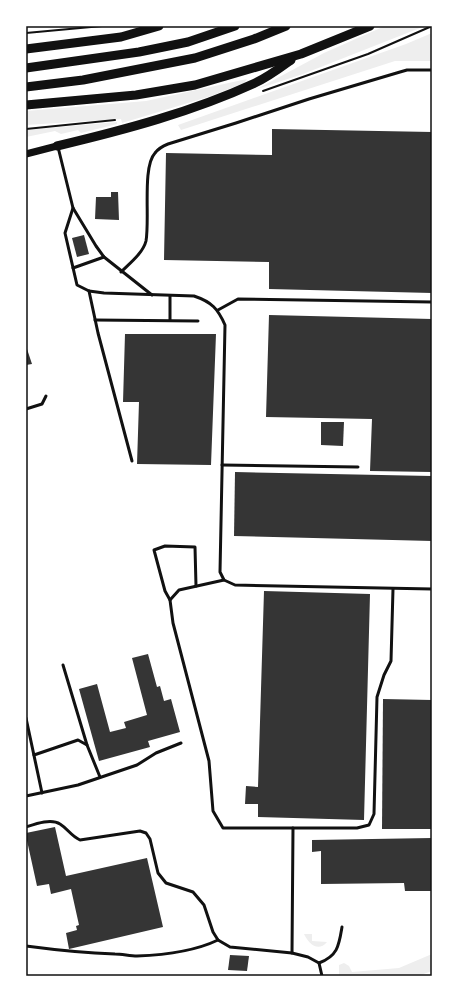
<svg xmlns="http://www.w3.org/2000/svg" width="458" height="1002" viewBox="0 0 458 1002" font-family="'DM Sans',sans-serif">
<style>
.green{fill:#eee}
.building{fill:#353535}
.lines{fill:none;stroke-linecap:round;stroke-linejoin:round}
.path{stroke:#111;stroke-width:2}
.service{stroke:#111;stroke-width:3}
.tertiary{stroke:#111;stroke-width:7}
.trunk{stroke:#111;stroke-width:9}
.neatline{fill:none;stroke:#111;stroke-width:1.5}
</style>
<rect width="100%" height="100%" fill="#fff"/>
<g class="green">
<path d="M385 26H425L303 74 257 89 324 53Z"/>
<path d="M432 33V61H395L181 130 178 125 406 44Z"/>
<path d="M247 79 244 83 211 96 122 123 121 119 26 125V111L146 101Z"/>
<path d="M117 122V124L81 133 78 130 61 134 55 131 26 137V130Z"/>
<path d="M304 934H312V941L327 942V937V942C318 953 308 943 304 934Z"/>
<path d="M432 954V971L418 976H339V965L344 963 349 966 352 972 399 968Z"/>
</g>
<g class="building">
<path d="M272 129 432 132V293L269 289V262L164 260 166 153 272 155Z"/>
<path d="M111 192H118L119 220 95 219 96 197H111Z"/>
<path d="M84 235 89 254 77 257 72 238Z"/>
<path d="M269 315 432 319V472L370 471 372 419 266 417Z"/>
<path d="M125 334H216L211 465 137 464 139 402H123Z"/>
<path d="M26 346 32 364 26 365Z"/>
<path d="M321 422H344L343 446 321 445Z"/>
<path d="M235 472 432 476V541L234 536Z"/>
<path d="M264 591 370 594 364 820 258 817V804H245L246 786 258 787Z"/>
<path d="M148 654 157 687 160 686 164 701 171 699 180 732 148 741 150 747 99 761 79 689 97 684 110 732 126 728 124 722 147 715 132 658Z"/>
<path d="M383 699 432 700V829H382Z"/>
<path d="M55 827 66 876 147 858 163 927 69 949 66 933 77 930 76 926 79 925 71 889 51 894 49 884 37 886 26 836V833Z"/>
<path d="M432 838V891H405L404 883 321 884V851L312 852V840Z"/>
<path d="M230 955 249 956 247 971 228 970Z"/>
</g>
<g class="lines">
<g class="path">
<path d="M26 33 102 26"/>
<path d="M263 91 368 54 432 26"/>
<path d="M26 129 115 120"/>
</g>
<g class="service">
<path d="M58 147 73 208 96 246 104 257 152 295"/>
<path d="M73 208 65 233 77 285 89 291 104 293 194 296C212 302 218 309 225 325L220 572 224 580 235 585 432 589"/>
<path d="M73 268 104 257"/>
<path d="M121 272C130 263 143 253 146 241 150 219 142 167 155 153 158 149 163 146 168 144L236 123 309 99 400 72 407 70H432"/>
<path d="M89 291 98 333 132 461"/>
<path d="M170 296V320"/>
<path d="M218 310 238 299 432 302"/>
<path d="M95 320 198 321"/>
<path d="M26 409 42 404 46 396"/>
<path d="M222 465 358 467"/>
<path d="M224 580 179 590 170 600 173 623 209 761 213 811 223 828H357L369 825 374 814 377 697 384 675 391 661 393 589"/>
<path d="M170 600 165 591 154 550 165 546 195 547 196 586"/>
<path d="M63 665 87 745"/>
<path d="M26 718 42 793"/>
<path d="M34 755 78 740 87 745 100 777"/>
<path d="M26 796 78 785 137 765 156 753 181 743"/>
<path d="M26 827C35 824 51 818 60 824 68 829 71 836 80 840L140 831 146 833 150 839 158 873 166 883 193 892 204 905 213 932 218 940 230 947 292 953 308 957 319 963 322 976"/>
<path d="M26 946C56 950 85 953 115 954 122 954 130 956 137 956 164 955 193 952 218 940"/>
<path d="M292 953 293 828"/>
<path d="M319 963C338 956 339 945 342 927"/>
</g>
<path class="tertiary" d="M26 154 57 146"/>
<g class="trunk">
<path d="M26 49 121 37 159 26"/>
<path d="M26 68 139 52 188 42 235 26"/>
<path d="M26 87 83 80 195 58 254 39 286 26"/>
<path d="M26 105 136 95 195 85 301 54 370 26"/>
<path d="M57 146C124 130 192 112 255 83 268 77 280 68 291 60"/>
</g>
</g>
<rect width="458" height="1002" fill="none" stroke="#ffffff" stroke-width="54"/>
<rect x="27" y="27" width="404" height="948" class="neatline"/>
</svg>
